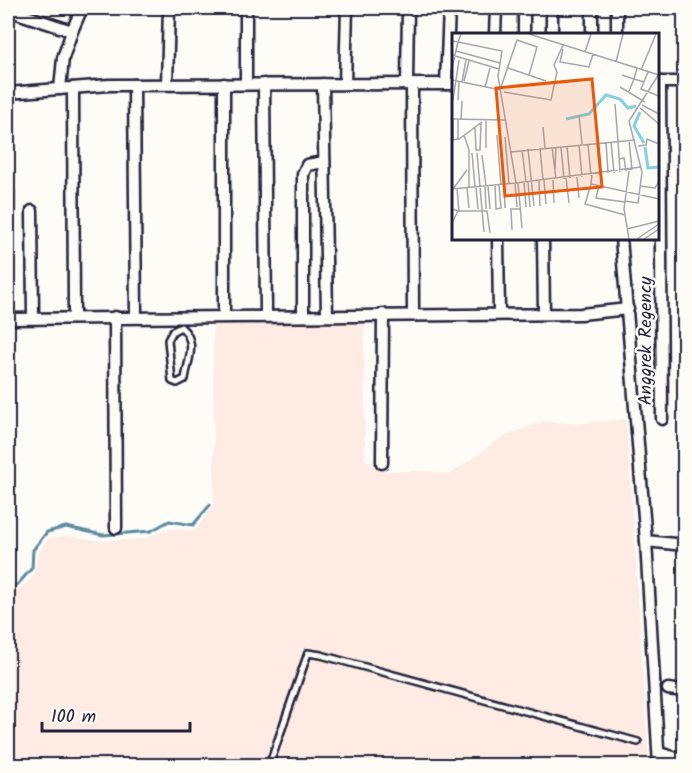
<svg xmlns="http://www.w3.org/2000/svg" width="692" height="773" viewBox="0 0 692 773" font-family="Kalam,sans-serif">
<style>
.built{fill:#fdebe4}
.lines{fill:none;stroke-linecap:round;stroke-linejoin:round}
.stream{stroke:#5d8aa0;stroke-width:3}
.service-casing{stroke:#22223b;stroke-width:10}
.minor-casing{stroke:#22223b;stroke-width:15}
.service{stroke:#fdfcf7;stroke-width:5}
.minor{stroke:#fdfcf7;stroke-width:10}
.labels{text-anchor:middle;stroke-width:5;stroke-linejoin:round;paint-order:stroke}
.street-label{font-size:18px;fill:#22223b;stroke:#fdfcf7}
.inset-river{fill:none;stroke:#84cfe4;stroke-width:3}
.inset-road{fill:none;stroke:#a5a5ac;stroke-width:1.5}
.view{fill:#e8590c;fill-opacity:0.15;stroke:#e8590c;stroke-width:3}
.inset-edge{fill:none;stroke:#22223b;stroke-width:3}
</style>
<rect width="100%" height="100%" fill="#fdfcf7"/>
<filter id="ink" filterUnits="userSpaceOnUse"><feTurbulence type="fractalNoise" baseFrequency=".0167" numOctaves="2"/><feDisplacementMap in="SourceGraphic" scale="12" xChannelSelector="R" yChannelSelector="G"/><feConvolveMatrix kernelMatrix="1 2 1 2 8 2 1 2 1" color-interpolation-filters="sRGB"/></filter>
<g filter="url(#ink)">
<path class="built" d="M364 315 365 459 380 471H426L449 475 501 438 544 421 574 424 626 419 649 765H8V597L33 578 38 555 48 538 67 536 102 541 142 539 170 529 195 531 214 504 213 317Z"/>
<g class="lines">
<path class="stream" d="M8 590 18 584 32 568 33 550 47 532 66 527 103 535 151 531 169 521 193 525 210 505"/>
<g class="service-casing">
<g id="service">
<path d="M181 327C198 342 188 359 185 379L177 383 172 381 168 340 173 331Z"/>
<path d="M269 766 308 653 321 655 638 742"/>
</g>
</g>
<g class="minor-casing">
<g id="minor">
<path d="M246 8V84"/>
<path d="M8 10 72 31 63 58 60 89"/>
<path d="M72 31 82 8"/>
<path d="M495 34 496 8"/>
<path d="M524 34V8"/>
<path d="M552 34V8"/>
<path d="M592 34V8"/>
<path d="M617 34V8"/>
<path d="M658 82H684"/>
<path d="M660 82 662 419"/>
<path d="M167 84 169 8"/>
<path d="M264 84 266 315"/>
<path d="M323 84 327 315"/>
<path d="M345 84 347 8"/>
<path d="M407 84 408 8"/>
<path d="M446 84 449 8"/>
<path d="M134 85 136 317"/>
<path d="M412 85 413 314"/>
<path d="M73 88 74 318"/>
<path d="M8 93 109 85 454 84"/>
<path d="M8 192V248"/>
<path d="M32 211 33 318"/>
<path d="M498 238 499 314"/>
<path d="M543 238 544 314"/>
<path d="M621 238 646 541 659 766"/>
<path d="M303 315V174L307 165 324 162"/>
<path d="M224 316V84"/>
<path d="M115 317 116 528"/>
<path d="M8 319 581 314 628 309"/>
<path d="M382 463 383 314"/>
<path d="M646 541 684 545"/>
<path d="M668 689 684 691"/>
<path d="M659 753 684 760"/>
</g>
</g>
<use href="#service" class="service"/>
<use href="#minor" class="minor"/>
</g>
</g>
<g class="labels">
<g class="street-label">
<text transform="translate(645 341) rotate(-90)" y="6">Anggrek Regency</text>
</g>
</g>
<g transform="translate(452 33)">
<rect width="207" height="207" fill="#fdfcf7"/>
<path class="inset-river" d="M188 79 182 93 192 110M114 86 137 81 154 62 168 66 176 75 184 73M193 114 196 135 207 134"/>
<path class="inset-road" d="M9 1 6 9 50 18 46 43 64 150 189 134M77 1 207 42M0 8 6 9 0 35M111 16 108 29 137 34 141 21M4 18 48 30M133 19 139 1M0 22 47 36M164 29 171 1M56 35 94 48M185 35 182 46 192 49M189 37 204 1M196 39 189 56 207 63M170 42 182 46 177 58M0 47 49 57M12 48 17 28M10 49 14 27M33 54 38 35M49 54 65 7 85 14 77 42M168 54 193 69M52 59 99 67 105 39 102 32 111 12M1 67 7 27M6 67 7 49M163 71 166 108M190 72 207 81M188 75 207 91M127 82 130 111M0 86 53 87M1 86V107M6 86V107M9 86 10 68M23 94 24 117H28L29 90M91 94 93 115M12 102 17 117V155M45 102 49 152M53 104 57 151M0 107 7 106 30 89M177 107 180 137M166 108 168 139M154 109 156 140M159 109 162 140M145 110 148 141M136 111 139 143M127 112 130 144M115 113 118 145M186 113 194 112 195 106 207 111M100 114 104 146M109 114 112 146M34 115V86M88 115 91 147M76 116 82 173M70 117 74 149M59 119 183 107M20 120 23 154M25 120 32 199M30 122 34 153M167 126 172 125 174 138M103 136 104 114M177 138 172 176 177 206M140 142 139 151 207 166M125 144 127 165M114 145 117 170M92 147 94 171M101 147 102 170M87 148 88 173M72 149 74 174M76 149 78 174M63 150 65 174M66 150 70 195M52 151 53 175M139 151 133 171 173 182M43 152 44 176 49 175 47 152M33 153 34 176M36 153 38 176M147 153 144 165 173 169M188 153 203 155 207 148M24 154 26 176M5 155 7 179M15 155 17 175M0 156 64 150M1 156 15 137M173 168 186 170 190 139 177 88 207 41M0 176 6 178 0 190M6 178H35L38 200M175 196 207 188M60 197 59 176H69M185 206 207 191M192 206 207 196"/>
<path class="view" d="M140 46 150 154 53 163 44 55Z"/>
<rect width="207" height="207" class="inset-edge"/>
</g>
<rect width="692" height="773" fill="none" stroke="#fdfcf7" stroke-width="30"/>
<rect x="15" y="15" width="662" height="743" fill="none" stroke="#22223b" stroke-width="2" filter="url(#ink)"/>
<path d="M42 722v9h148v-9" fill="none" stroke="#22223b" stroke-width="3"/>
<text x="51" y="722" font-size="18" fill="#22223b" stroke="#fdfcf7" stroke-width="4.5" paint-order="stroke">100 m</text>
</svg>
